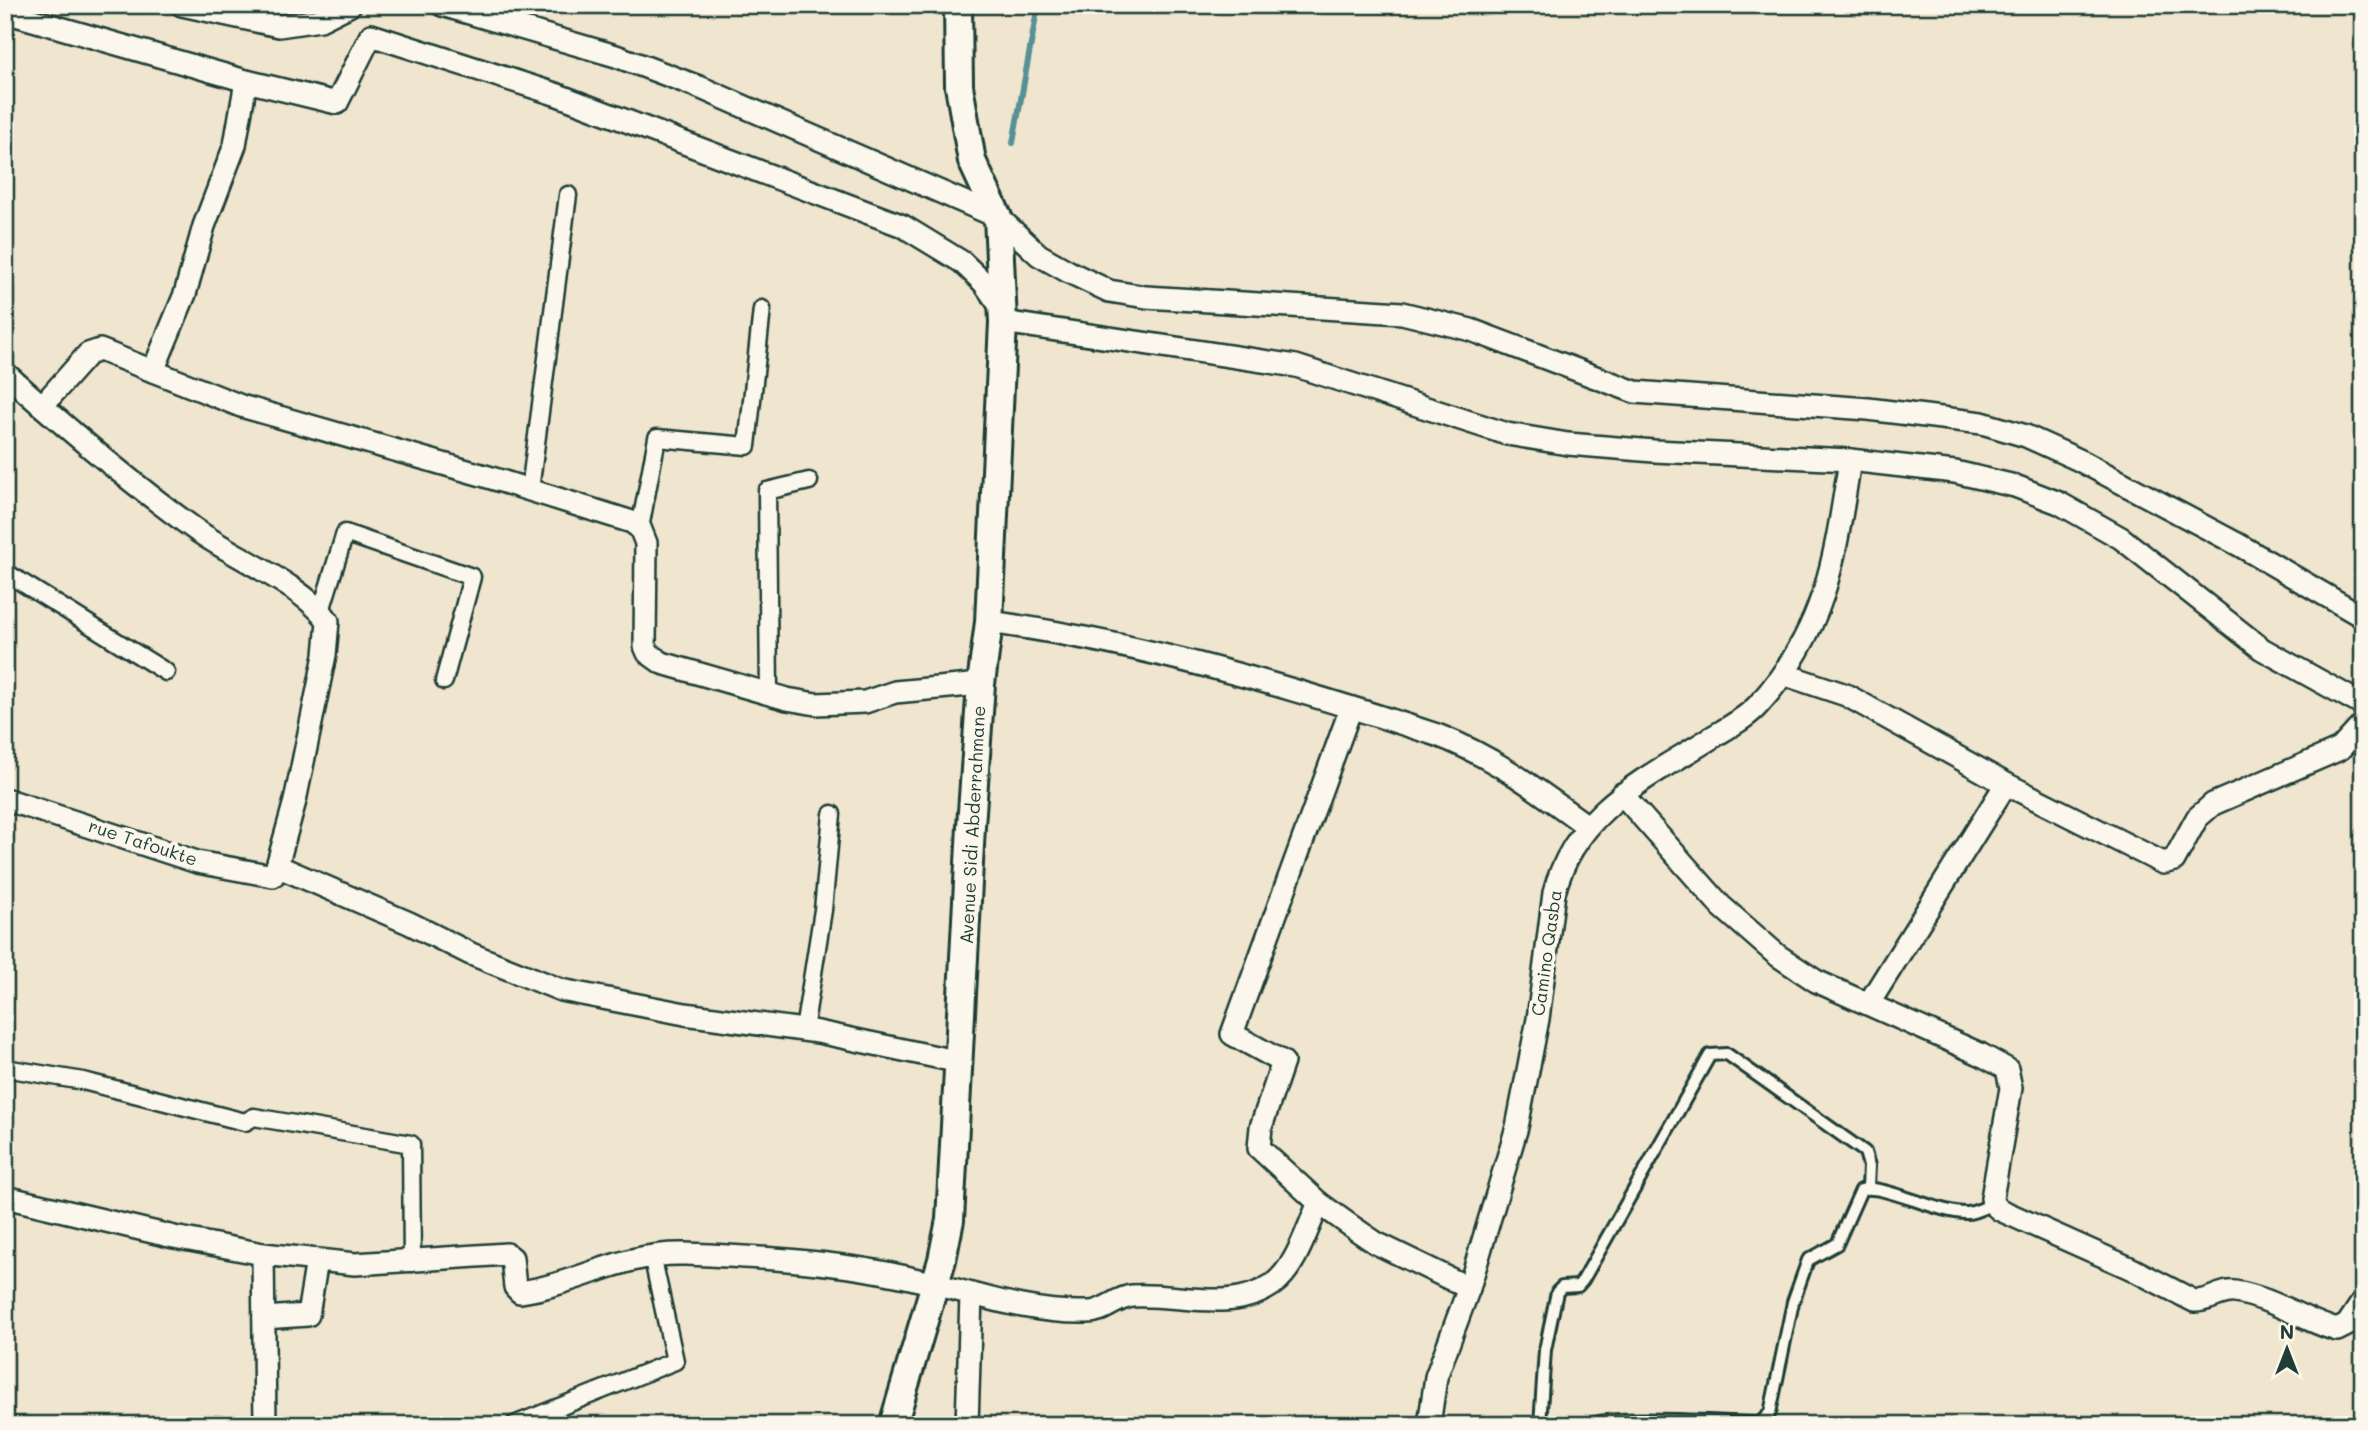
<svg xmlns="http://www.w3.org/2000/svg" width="2368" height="1430" viewBox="0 0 2368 1430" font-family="Mali,sans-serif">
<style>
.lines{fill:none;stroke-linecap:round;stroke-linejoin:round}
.stream{stroke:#569195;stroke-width:6}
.service-casing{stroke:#1f3d34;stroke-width:16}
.pedestrian-casing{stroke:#1f3d34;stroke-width:21}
.minor-casing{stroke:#1f3d34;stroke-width:26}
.tertiary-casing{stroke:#1f3d34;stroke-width:32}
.service{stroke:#fbf7ec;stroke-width:10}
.pedestrian{stroke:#fbf7ec;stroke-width:16}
.minor{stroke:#fbf7ec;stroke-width:21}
.tertiary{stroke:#fbf7ec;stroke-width:26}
.labels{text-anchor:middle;stroke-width:7;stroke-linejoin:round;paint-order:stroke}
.street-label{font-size:18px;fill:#1f3d34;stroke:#fbf7ec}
</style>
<rect width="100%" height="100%" fill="#f0e5cf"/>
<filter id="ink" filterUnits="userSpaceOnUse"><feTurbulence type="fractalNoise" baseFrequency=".0143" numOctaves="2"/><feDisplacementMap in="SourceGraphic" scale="14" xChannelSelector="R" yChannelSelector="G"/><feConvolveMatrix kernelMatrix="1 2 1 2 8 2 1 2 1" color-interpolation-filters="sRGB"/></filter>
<g filter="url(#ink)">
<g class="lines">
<path class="stream" d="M1013 143 1038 5"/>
<g class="service-casing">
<g id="service">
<path d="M1540 1425 1545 1350 1557 1292 1562 1287 1578 1286 1583 1280 1710 1055 1727 1054 1865 1152 1869 1166 1868 1187"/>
<path d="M1591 1425C1601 1414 1735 1423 1760 1423L1770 1413 1793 1302 1808 1260 1837 1244 1861 1190C1880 1182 1938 1214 1967 1213 1975 1213 1985 1207 1993 1204"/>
</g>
</g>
<g class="pedestrian-casing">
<g id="pedestrian">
<path d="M530 490 568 195"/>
<path d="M640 528 657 438 747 446 762 309"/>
<path d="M5 572 166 672"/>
<path d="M321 611 345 533 472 577 444 681"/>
<path d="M769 693 767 491 809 481"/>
<path d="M804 1030 823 910 832 814"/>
<path d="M5 1068 83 1081 245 1122 254 1117 411 1144 412 1263"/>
<path d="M514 1425 675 1361 652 1255"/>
</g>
</g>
<g class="minor-casing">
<g id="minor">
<path d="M182 5 279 26 320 20 350 5"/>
<path d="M442 5 616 56 699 87 998 217 1039 255 1069 272 1109 291 1146 297 1402 313 1471 330 1635 392 1868 409 1982 423 2026 436 2079 460 2239 545 2363 617"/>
<path d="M5 12 246 81 337 103 371 35 558 95 903 226 962 262 984 283 1003 310"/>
<path d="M1003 322 1296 366 1507 434 1568 444 1654 451 1850 460 1955 472 2015 486 2059 503 2121 538 2262 649 2363 705"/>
<path d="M153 371 185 294 204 226 235 145 246 81"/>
<path d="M5 373C66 428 129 482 196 530 232 556 304 586 328 621L325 655 295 801 277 866 409 923 471 954 561 990 685 1014 818 1032 960 1062"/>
<path d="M42 406 88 354 100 350 241 406 485 476 632 522 640 528 646 543 645 646 648 653 662 663 787 699 816 704 865 702 895 692 981 684"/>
<path d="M989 622C1142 643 1291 687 1437 735 1493 756 1539 791 1587 826"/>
<path d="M1783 674 1846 695 2006 784 2163 863 2174 860 2197 818 2213 804 2340 749 2363 724"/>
<path d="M1351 708 1232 1034 1283 1062 1261 1127 1259 1148 1319 1203 1351 1226 1376 1243 1469 1288"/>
<path d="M1622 794 1721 906 1777 955 1816 981 1980 1054 2007 1069 2011 1088 1992 1198 1993 1204 2000 1210 2130 1268 2194 1301C2209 1302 2221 1290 2235 1292 2273 1298 2304 1321 2337 1330L2347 1325 2363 1301"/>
<path d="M5 799 197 862 273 876 277 866"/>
<path d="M1869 1003 2006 784"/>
<path d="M5 1197 174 1237 263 1254 355 1264 507 1254 512 1258 515 1287 520 1292C578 1284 623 1252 685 1254 756 1257 831 1261 901 1276 963 1289 1023 1314 1088 1312 1105 1312 1115 1298 1132 1296 1178 1293 1231 1313 1272 1285 1296 1269 1307 1228 1319 1203"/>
<path d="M263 1254 265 1425"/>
<path d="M264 1318 308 1315 317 1260"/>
<path d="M967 1425 971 1295"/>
<path d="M1429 1425 1436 1377 1469 1288 1517 1127 1538 1019 1554 893C1576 810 1644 780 1711 738 1727 728 1747 718 1759 704 1827 628 1835 557 1850 460"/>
</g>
</g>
<g class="tertiary-casing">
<path id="tertiary" d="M893 1425 942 1260 950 1220 971 826 981 684 989 622 1003 322 998 217 972 161 959 86 958 5"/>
</g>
<use href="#service" class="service"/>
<use href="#pedestrian" class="pedestrian"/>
<use href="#minor" class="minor"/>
<use href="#tertiary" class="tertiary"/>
</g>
</g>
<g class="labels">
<g class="street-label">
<text transform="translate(973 825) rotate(-87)" y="6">Avenue Sidi Abderrahmane</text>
<text transform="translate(143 843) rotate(18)" y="6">rue Tafoukte</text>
<text transform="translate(1547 953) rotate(-82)" y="6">Camino Qasba</text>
</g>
</g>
<rect width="2368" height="1430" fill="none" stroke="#fbf7ec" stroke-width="28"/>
<rect x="14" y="14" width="2340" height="1402" fill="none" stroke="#1f3d34" stroke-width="2.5" filter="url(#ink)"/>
<g transform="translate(2287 1349)" stroke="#fbf7ec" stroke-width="5" paint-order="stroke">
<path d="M0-5L12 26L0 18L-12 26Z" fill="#1f3d34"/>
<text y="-10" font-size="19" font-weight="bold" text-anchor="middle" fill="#1f3d34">N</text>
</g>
</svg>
